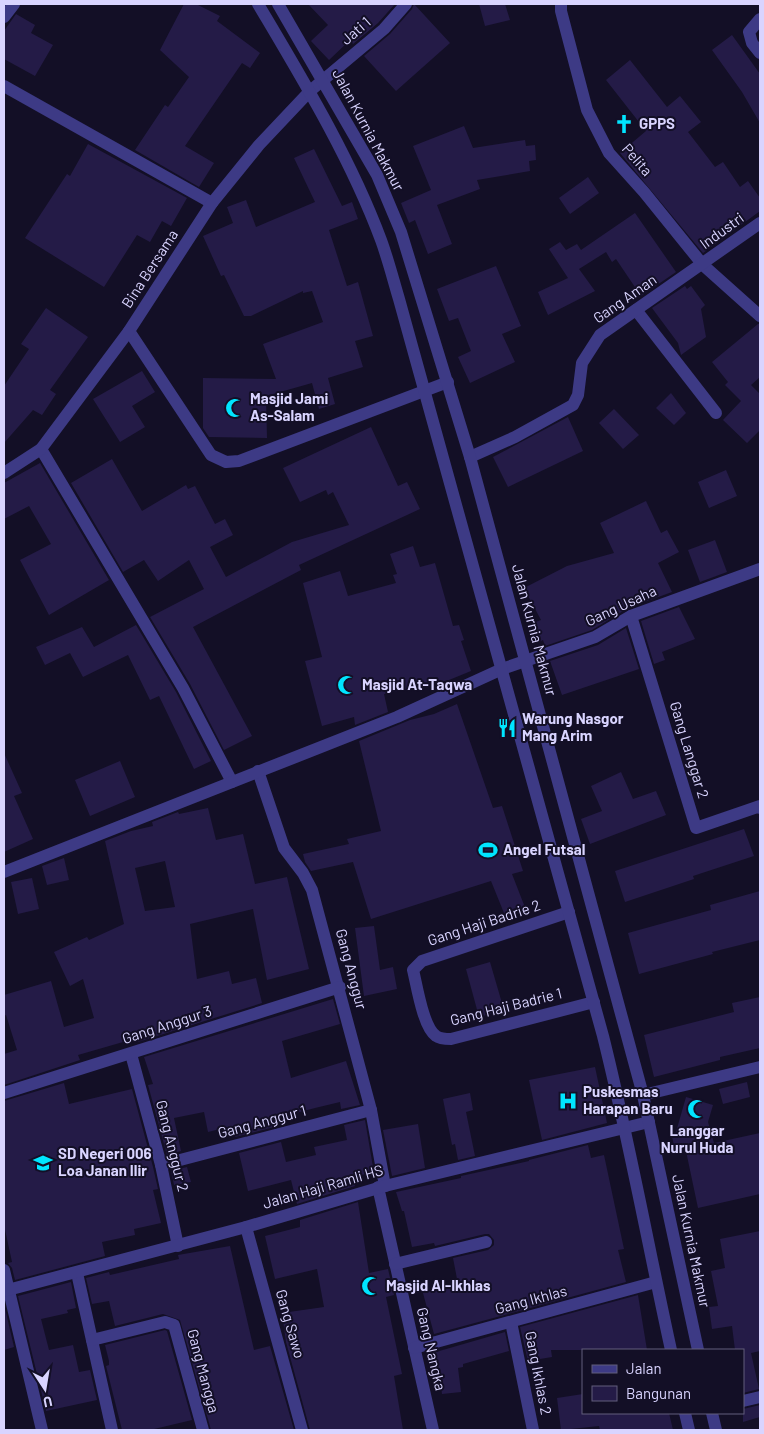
<svg xmlns="http://www.w3.org/2000/svg" width="764" height="1434" viewBox="0 0 764 1434" font-family="Barlow,sans-serif">
<style>
.building{fill:#241b47;fill-rule:evenodd}
.lines{fill:none;stroke-linecap:round;stroke-linejoin:round}
.minor{stroke:#3d3a85;stroke-width:12}
.tertiary{stroke:#3d3a85;stroke-width:12}
.labels{text-anchor:middle;stroke-width:4;stroke-linejoin:round;paint-order:stroke}
.street-label{font-size:15px;fill:#d9d4ff;stroke:#130f26}
.poi-label{font-size:15px;font-weight:bold;fill:#d9d4ff;stroke:#130f26;text-anchor:start}
</style>
<rect width="100%" height="100%" fill="#130f26"/>
<g class="building">
<path d="M184 4H196L220 16 217 21 260 53 250 68 242 63 185 146 214 163 199 187 135 150 165 105 168 107 189 77 160 50Z"/>
<path d="M308 4H395L378 23 353 44 350 40 329 60 311 41 328 25Z"/>
<path d="M414 4 450 43 396 91 364 56 390 34 412 9Z"/>
<path d="M479 4H505L510 20 485 26Z"/>
<path d="M16 14 35 25 31 33 53 45 35 76 4 59V31Z"/>
<path d="M732 35 760 74V123L742 92 712 50Z"/>
<path d="M630 60 667 107 680 96 701 122 688 132 715 167 723 162 740 187 748 181 760 198V211L703 253 620 153 646 131 606 80Z"/>
<path d="M464 126 473 148 525 140 526 146 535 145 536 160 529 161 530 171 477 180 480 189 437 205 452 244 428 254 415 220 409 223 401 203 431 190 413 146Z"/>
<path d="M88 144 187 198 171 226 162 221 150 242 137 235 104 287 25 238 67 174 70 176Z"/>
<path d="M314 149 342 206 352 202 358 219 329 230 347 286 358 282 373 336 355 341 363 367 328 378 335 404 319 409 312 383 266 396 267 438 209 437 203 428V378L276 379 263 344 323 322 312 291 303 293V291L251 316H244L224 275 221 276 203 236 233 223 227 207 246 200 256 227 315 202 294 158Z"/>
<path d="M588 177 599 193 570 214 559 198Z"/>
<path d="M635 213 676 272 641 296 616 259 612 262 606 252 579 269 595 291 548 315 538 292 568 278 549 249 560 242 566 250 577 244 581 250Z"/>
<path d="M496 266 521 326 502 334 515 362 470 383 458 357 471 351 458 318 449 321 437 289Z"/>
<path d="M685 286 687 289 691 286 705 305 701 309 706 337 681 355 678 343 652 308Z"/>
<path d="M46 308 88 337 50 390 56 394 42 415 33 410 4 443V386L29 349 21 344Z"/>
<path d="M758 324H760V377L751 385 760 394V430L747 443 723 420 741 401 725 385 728 382 712 362Z"/>
<path d="M142 371 155 392 132 406 145 427 120 442 93 399Z"/>
<path d="M671 393 686 413 674 425 656 408Z"/>
<path d="M614 409 639 435 623 449 599 423Z"/>
<path d="M568 417 583 451 508 487 493 457Z"/>
<path d="M371 427 398 486 407 482 420 509 299 565 301 570 193 627 252 736 224 750 190 684 150 617 204 589 189 560 158 581 144 560 123 572 71 483 112 459 142 511 186 485 188 489 195 486 215 524 225 519 233 535 210 547 226 577 292 542 349 525 333 492 328 495 326 490 300 502 283 468Z"/>
<path d="M40 463 109 580 49 615 20 560 51 544 29 506 4 519V483Z"/>
<path d="M726 470 737 496 709 508 698 482Z"/>
<path d="M646 501 661 533 667 530 679 552 658 563 672 592 628 608 592 630 545 646 543 640 537 643 530 624 541 620 524 588 567 566 614 553 600 523Z"/>
<path d="M715 540 727 572 700 582 688 550Z"/>
<path d="M413 546 420 567 435 563 453 626 459 625 464 640 461 641 471 671 449 680 384 694 388 712 355 725 354 717 322 726 305 661 322 657 303 583 340 571 348 596 396 583 393 575 397 574 390 554Z"/>
<path d="M679 607 695 639 662 652 665 660 654 664 641 621Z"/>
<path d="M136 625 176 692 211 761 194 769 159 696 150 700 128 655 83 677 70 653 45 665 36 647 82 627 94 647Z"/>
<path d="M626 628 639 669 562 695 550 661 598 645Z"/>
<path d="M457 704 493 808 502 806 523 871 512 874 526 910 506 918 491 881 371 919 353 862 311 871 305 862 303 854 349 844 347 839 381 831 359 741 410 720 434 714Z"/>
<path d="M4 753 22 793 14 796 33 839 4 852Z"/>
<path d="M120 761 135 797 90 816 75 780Z"/>
<path d="M621 772 633 799 656 791 666 815 590 844 581 819 602 811 591 786Z"/>
<path d="M208 808 216 840 243 834 255 884 287 877 309 969 267 980 253 909 190 924 197 979 229 971 232 984 256 978 262 1003 138 1042 137 1038 78 1055 80 1060 4 1085V1054L17 1050 6 1015 4 1016V995L51 981 64 1027 94 1018 83 979 70 986 54 952 87 937 89 940 124 924 105 841 131 831 153 826 152 822 178 812 179 814ZM165 861 175 907 145 911 135 868Z"/>
<path d="M744 829 754 856 693 876 694 879 625 902 615 871Z"/>
<path d="M64 858 69 880 47 885 42 866Z"/>
<path d="M32 878 39 909 18 914 11 882Z"/>
<path d="M760 891V940L712 952 713 954 639 974 628 933 711 910 710 905Z"/>
<path d="M374 926 380 970 393 967 397 989 364 996 355 928Z"/>
<path d="M490 962 504 1010 479 1017 466 969Z"/>
<path d="M760 997V1048L720 1057V1060L654 1077 644 1035 734 1012 732 1003Z"/>
<path d="M333 999 340 1024 282 1041 291 1078 346 1061 360 1105 341 1109 340 1102 315 1108 277 1118 278 1126 235 1137 232 1126 208 1132 204 1112 174 1118 181 1151 167 1155 148 1085 153 1084 144 1057Z"/>
<path d="M595 1067 607 1123 542 1140 529 1080Z"/>
<path d="M747 1082 750 1097 723 1104 719 1089Z"/>
<path d="M64 1083 69 1104 132 1089 153 1167 158 1189 153 1190 161 1223 134 1229 135 1235 102 1242 105 1256 15 1280 12 1268 8 1263 12 1262 4 1225V1101Z"/>
<path d="M470 1093 473 1110 466 1112 475 1156 458 1160 455 1144 452 1145 443 1099Z"/>
<path d="M686 1097 713 1105 708 1122 714 1143 760 1133V1194L698 1208 686 1151 676 1153 671 1133 676 1132Z"/>
<path d="M365 1120 374 1173 354 1176 355 1186 297 1204 291 1180 248 1191 239 1153 281 1142 286 1162 316 1155 314 1147 347 1140 344 1125Z"/>
<path d="M418 1124 425 1168 392 1176 383 1130Z"/>
<path d="M588 1145 591 1158 604 1155 624 1249 618 1250 626 1282 434 1334 423 1293 458 1284 453 1258 488 1250 494 1245V1240L489 1234H485L435 1246 434 1243 412 1247 404 1211H402L396 1192 461 1178V1176L529 1161V1160Z"/>
<path d="M187 1167 191 1182 174 1185 171 1171Z"/>
<path d="M358 1202 369 1273 388 1269 394 1295 386 1297 402 1374 394 1376 403 1430H310L286 1342 282 1313 324 1307 317 1269 275 1279 265 1236 300 1227V1220Z"/>
<path d="M760 1231V1351L751 1353 759 1389 743 1393V1350H735L732 1326 712 1329 709 1307 718 1306 711 1271 725 1268 720 1239Z"/>
<path d="M230 1246 254 1350 270 1346 294 1430H211L180 1320 163 1314 115 1326 109 1301 92 1304 86 1278 109 1272 110 1275 179 1259 178 1255Z"/>
<path d="M71 1282 76 1308 67 1310 68 1313 41 1319 49 1350 73 1345 79 1372 90 1370 97 1400 46 1411 18 1296Z"/>
<path d="M638 1295 647 1350H551L552 1357 528 1361 520 1327Z"/>
<path d="M4 1304 14 1347 4 1350Z"/>
<path d="M165 1330 167 1331 192 1420 150 1430H122L106 1366 109 1365V1361L105 1345Z"/>
<path d="M505 1332 509 1351 463 1364V1367L458 1368 461 1392 442 1394 439 1372 433 1374 429 1354Z"/>
<path d="M583 1394V1413H669L673 1430H600L599 1426 561 1430 557 1398Z"/>
<path d="M760 1405V1417L743 1422V1409Z"/>
</g>
<g class="lines">
<g class="minor">
<path d="M561 4V11L587 110 609 153 644 192 703 265 760 316"/>
<path d="M4 17 14 4"/>
<path d="M760 19 749 32 752 43 760 53"/>
<path d="M4 86 212 203"/>
<path d="M636 310 716 413"/>
<path d="M129 331 211 455 226 462 239 461 448 382"/>
<path d="M41 449 183 688 232 782"/>
<path d="M470 457 515 437 573 405 578 395 582 363 600 335 760 223"/>
<path d="M4 473 41 449 129 331 212 203 259 145 310 91 384 29 406 4"/>
<path d="M631 616 696 828 760 806V808"/>
<path d="M258 771 284 848 303 873 312 890 371 1110 385 1186"/>
<path d="M4 872 397 717 502 669 595 637 631 616 760 569"/>
<path d="M569 912 422 961 413 970C417 986 423 1027 436 1036 440 1039 447 1039 451 1039L594 1002"/>
<path d="M131 1054 161 1165 178 1246"/>
<path d="M4 1093 340 987"/>
<path d="M643 1095 760 1067"/>
<path d="M161 1165 371 1110"/>
<path d="M378 1187 433 1430"/>
<path d="M246 1227 302 1430"/>
<path d="M395 1264 486 1242"/>
<path d="M4 1270 42 1430"/>
<path d="M77 1273 112 1430"/>
<path d="M4 1291 246 1227 385 1186 649 1122"/>
<path d="M511 1322 533 1430"/>
<path d="M92 1340 165 1322 174 1325 203 1430"/>
<path d="M414 1348 656 1282"/>
<path d="M743 1401 760 1397"/>
</g>
<g class="tertiary">
<path d="M258 4C303 80 350 157 381 240 388 259 393 279 399 299L603 1036C629 1140 648 1245 671 1350"/>
<path d="M278 4 377 175 401 232 470 457 643 1095 698 1350"/>
<path d="M685 1413 689 1430"/>
<path d="M712 1413 716 1430"/>
</g>
</g>
<defs>
<g id="church-bare" transform="scale(1.5)"><path d="M-1.2-6h2.4v3.5h3.3v2.4h-3.3V6h-2.4V-.1h-3.3v-2.4h3.3Z" fill="#00e5ff" stroke="#130f26" stroke-width="2.5" paint-order="stroke"/></g>
<g id="mosque-bare" transform="scale(1.5)"><path d="M3.5-4.9A6 6 0 1 0 3.5 4.9A5 5 0 1 1 3.5-4.9Z" fill="#00e5ff" stroke="#130f26" stroke-width="2.5" paint-order="stroke"/></g>
<g id="restaurant-bare" transform="scale(1.5)"><path d="M-5-6h1v4h1v-4h1v4h1v-4h1v5L-1.5 .5V6h-2V.5L-5-1ZM5-6V6H3V1.5H1.5Q1.5-4 5-6Z" fill="#00e5ff" stroke="#130f26" stroke-width="2.5" paint-order="stroke"/></g>
<g id="stadium-bare" transform="scale(1.5)"><path d="M0-5a6.5 5 0 1 0 0 10a6.5 5 0 1 0 0-10ZM-3.5-1.8h7v3.6h-7Z" fill="#00e5ff" stroke="#130f26" stroke-width="2.5" paint-order="stroke"/></g>
<g id="hospital-bare" transform="scale(1.5)"><path d="M-5-5h3v3.5h4V-5h3V5h-3V1.5h-4V5h-3Z" fill="#00e5ff" stroke="#130f26" stroke-width="2.5" paint-order="stroke"/></g>
<g id="school-bare" transform="scale(1.5)"><path d="M0-5L7-2L0 1L-7-2ZM-4 1L0 2.5L4 1V4Q0 6-4 4Z" fill="#00e5ff" stroke="#130f26" stroke-width="2.5" paint-order="stroke"/></g>
</defs>
<g fill-rule="evenodd">
<use href="#church-bare" x="624" y="124"/>
<use href="#mosque-bare" x="235" y="408"/>
<use href="#mosque-bare" x="347" y="685"/>
<use href="#restaurant-bare" x="507" y="728"/>
<use href="#stadium-bare" x="488" y="850"/>
<use href="#hospital-bare" x="568" y="1101"/>
<use href="#mosque-bare" x="697" y="1109"/>
<use href="#school-bare" x="43" y="1163"/>
<use href="#mosque-bare" x="371" y="1286"/>
</g>
<g class="labels">
<g class="street-label">
<text transform="translate(356 31) rotate(-41)" y="5">Jati 1</text>
<text transform="translate(368 130) rotate(62)" y="5">Jalan Kurnia Makmur</text>
<text transform="translate(637 160) rotate(49)" y="5">Pelita</text>
<text transform="translate(722 231) rotate(-36)" y="5">Industri</text>
<text transform="translate(150 269) rotate(-57)" y="5">Bina Bersama</text>
<text transform="translate(625 299) rotate(-35)" y="5">Gang Aman</text>
<text transform="translate(621 606) rotate(-25)" y="5">Gang Usaha</text>
<text transform="translate(534 630) rotate(75)" y="5">Jalan Kurnia Makmur</text>
<text transform="translate(689 750) rotate(73)" y="5">Gang Langgar 2</text>
<text transform="translate(484 923) rotate(-18)" y="5">Gang Haji Badrie 2</text>
<text transform="translate(351 969) rotate(75)" y="5">Gang Anggur</text>
<text transform="translate(506 1007) rotate(-14)" y="5">Gang Haji Badrie 1</text>
<text transform="translate(167 1025) rotate(-18)" y="5">Gang Anggur 3</text>
<text transform="translate(262 1122) rotate(-15)" y="5">Gang Anggur 1</text>
<text transform="translate(172 1146) rotate(76)" y="5">Gang Anggur 2</text>
<text transform="translate(323 1187) rotate(-16)" y="5">Jalan Haji Ramli HS</text>
<text transform="translate(691 1241) rotate(78)" y="5">Jalan Kurnia Makmur</text>
<text transform="translate(531 1300) rotate(-15)" y="5">Gang Ikhlas</text>
<text transform="translate(290 1324) rotate(74)" y="5">Gang Sawo</text>
<text transform="translate(431 1349) rotate(77)" y="5">Gang Nangka</text>
<text transform="translate(203 1371) rotate(75)" y="5">Gang Mangga</text>
<text transform="translate(538 1373) rotate(79)" y="5">Gang Ikhlas 2</text>
</g>
<g class="poi-label">
<text x="639" y="129">GPPS</text>
<text x="250" y="404">Masjid Jami<tspan x="250" dy="17">As-Salam</tspan></text>
<text x="362" y="690">Masjid At-Taqwa</text>
<text x="522" y="724">Warung Nasgor<tspan x="522" dy="17">Mang Arim</tspan></text>
<text x="503" y="855">Angel Futsal</text>
<text x="583" y="1097">Puskesmas<tspan x="583" dy="17">Harapan Baru</tspan></text>
<text x="697" y="1136" text-anchor="middle">Langgar<tspan x="697" dy="17">Nurul Huda</tspan></text>
<text x="58" y="1159">SD Negeri 006<tspan x="58" dy="17">Loa Janan Ilir</tspan></text>
<text x="386" y="1291">Masjid Al-Ikhlas</text>
</g>
</g>
<rect width="764" height="1434" fill="none" stroke="#d9d4ff" stroke-width="10"/>
<rect x="582" y="1349" width="162" height="65" fill="#130f26" stroke="#625e7d"/>
<rect x="592" y="1365" width="25" height="8" fill="#3d3a85" stroke="#625e7d"/>
<text x="626" y="1374" font-size="15" fill="#d9d4ff">Jalan</text>
<rect x="592" y="1386" width="25" height="15" fill="#241b47" stroke="#625e7d"/>
<text x="626" y="1399" font-size="15" fill="#d9d4ff">Bangunan</text>
<g transform="translate(45 1389) rotate(168)" stroke="#130f26" stroke-width="4" paint-order="stroke">
<path d="M0-4L9 19L0 12L-9 19Z" fill="#d9d4ff"/>
<text y="-8" font-size="14" font-weight="bold" text-anchor="middle" fill="#d9d4ff">U</text>
</g>
</svg>
